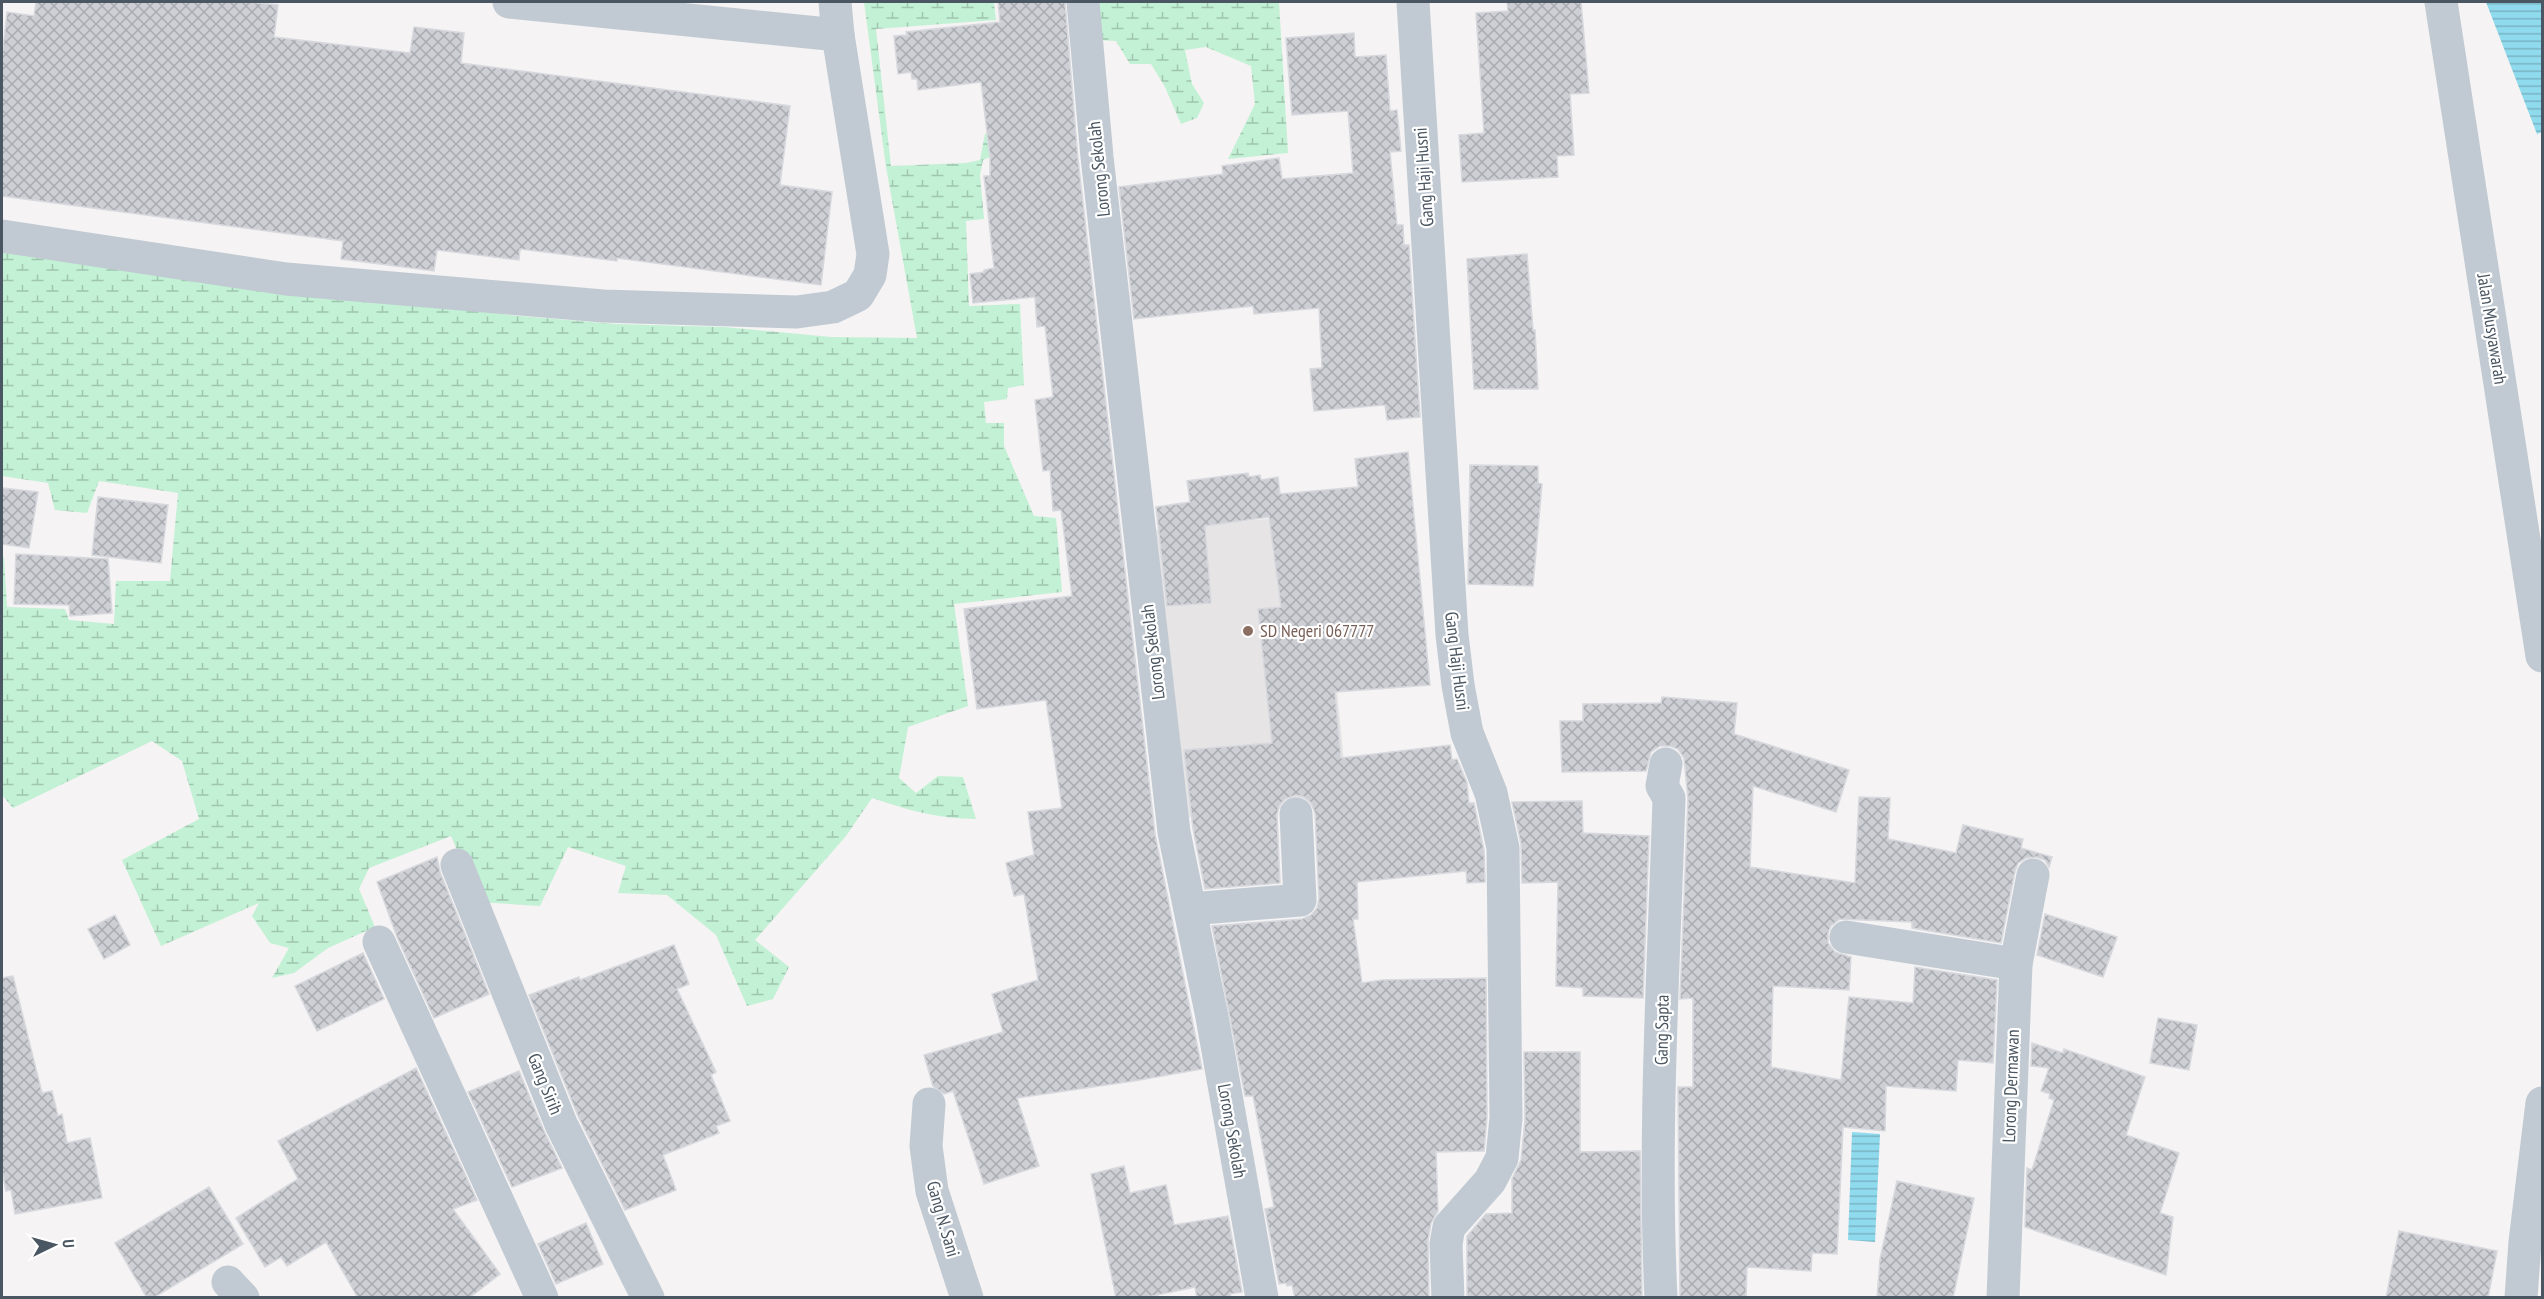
<svg xmlns="http://www.w3.org/2000/svg" width="2544" height="1299" viewBox="0 0 2544 1299" font-family="'PT Sans Narrow',sans-serif">
<style>
.education{fill:#e6e4e5}
.wetland{fill:url(#wetland-marsh)}
.water{fill:url(#water-rules)}
.building{fill:url(#building-cross-hatch);stroke:#d7d9de;stroke-width:1.5}
.lines{fill:none;stroke-linecap:round;stroke-linejoin:round}
.minor{stroke:#c1cad2;stroke-width:33}
.education-dot{fill:#8d6e63;stroke:#fff;stroke-width:2}
.labels{text-anchor:middle;stroke-width:4.5;stroke-linejoin:round;paint-order:stroke}
.street-label{font-size:18px;fill:#4a5661;stroke:#fff}
.education-label{font-size:18px;fill:#785e54;stroke:#fff;text-anchor:start}
</style>
<defs>
<pattern id="wetland-marsh" width="20" height="14" patternUnits="userSpaceOnUse" patternTransform="scale(1.5)"><rect width="20" height="14" fill="#c3f1d5"/><path d="M1 5h8M5 5V1M11 12h8M15 12V8" fill="none" stroke="#a0c6b0"/></pattern>
<pattern id="water-rules" width="6" height="5" patternUnits="userSpaceOnUse" patternTransform="scale(1.5)"><rect width="6" height="5" fill="#90daee"/><path d="M0 2.5h6" fill="none" stroke="#78b4c4"/></pattern>
<pattern id="building-cross-hatch" width="8" height="8" patternUnits="userSpaceOnUse" patternTransform="scale(1.5)"><rect width="8" height="8" fill="#cdcfd5"/><path d="M0 0l8 8M0 8l8-8" fill="none" stroke="#a8abb0"/></pattern>
</defs>
<rect width="100%" height="100%" fill="#f5f3f3"/>
<path class="education" d="M1320 514 1348 803 1181 818 1153 530Z"/>
<g class="wetland">
<path d="M864 2H994L996 20 876 29 891 166 966 163 980 160 985 134 996 132 999 153 983 160 980 175 984 219 966 221 969 306 1020 304 1024 385 1008 388 1007 399 984 402 986 423H1004V446L1034 516 1056 518 1062 592 954 604 968 706 908 727 899 778 916 793 938 776 963 777 976 819C939 819 907 810 872 798L846 836 755 940 789 967 773 999 747 1006 716 935 667 895 618 893 626 866 568 847 540 906 479 902 451 836 369 868 359 889 375 927 328 948 294 973 272 978 289 948 270 943 252 916 259 903 161 946 122 860 199 819 182 761 152 741 13 808 2 795V557H4L7 607 65 609 69 620 114 624 116 581H170L178 493 99 481 87 513 55 510 48 483 2 476V249L422 301 509 315 616 324 724 327 831 337 917 338 886 167Z"/>
<path d="M1116 2H1279L1288 153 1228 159 1255 104 1251 66 1206 47 1185 50 1192 84 1204 103 1197 118 1181 124 1165 87 1151 64H1130L1116 41 1098 40 1094 3Z"/>
</g>
<g class="water">
<path d="M2486 2H2542V132L2537 134Z"/>
<path d="M1852 1132 1880 1134 1875 1242 1848 1240Z"/>
</g>
<g class="building">
<path d="M36 2H248L278 5 274 37 410 53 414 27 464 33 461 63 790 106 780 185 832 192 821 285 617 258V261L520 249 519 260 437 250 434 271 341 259 343 241 2 196V57L7 12 34 16Z"/>
<path d="M998 2H1065L1078 159 1155 834 1202 1069 1134 1081 1017 1098 1039 1166 984 1184 953 1091 944 1094 933 1086 924 1055 1003 1032 992 994 1038 980 1024 894 1014 896 1006 863 1034 855 1028 812 1062 808 1046 700 977 709 964 609 1072 596 1061 510 1053 511 1050 470 1043 471 1035 400 1053 397 1045 326 1037 327 1035 297 973 303 970 274 984 272V270L994 268 984 176H990V158L981 82 918 90 917 79H912L911 72 898 74 894 36 907 35 906 32 1000 22Z"/>
<path d="M1507 2H1581L1589 93 1570 94 1574 155 1557 156 1558 177 1462 182 1459 135 1484 133 1476 13 1508 11Z"/>
<path d="M1354 33 1355 57 1386 55 1390 111 1397 110 1401 151 1390 152 1397 225H1403L1404 245H1409L1420 417 1387 420 1385 405 1314 411 1310 369 1322 368 1319 308 1254 314 1253 306 1134 319 1119 187 1223 174 1222 166 1279 158 1282 179 1353 173 1348 111 1292 115 1286 38Z"/>
<path d="M1527 254 1533 330H1535L1538 389H1474L1467 259Z"/>
<path d="M1408 452 1430 685 1335 692 1341 758 1450 745 1452 760 1457 759 1467 783 1469 803H1474L1484 850 1485 882 1467 883 1466 871 1357 882 1358 919H1353L1362 983 1382 980 1486 978 1487 1117 1484 1151 1436 1152 1438 1211 1431 1223 1428 1241 1429 1298H1295L1292 1285 1287 1286 1286 1283 1279 1284 1265 1209 1274 1207 1253 1096H1245L1212 926 1302 919 1311 915 1317 908 1319 899 1315 813 1311 803 1304 797 1296 795 1285 799 1279 806 1277 815 1280 883 1205 889 1193 829 1184 750 1272 743 1258 609 1281 607 1269 517 1205 526 1211 603 1167 606 1156 507 1190 502 1187 481 1248 473 1249 477 1260 475 1261 480 1278 477 1280 494 1358 487 1355 459Z"/>
<path d="M1470 465 1538 466V483L1542 484 1533 586 1468 584Z"/>
<path d="M2 488 38 492 29 548 2 544Z"/>
<path d="M98 497 168 505 161 563 92 555Z"/>
<path d="M16 554 108 559 112 613 70 616 69 605 14 604Z"/>
<path d="M1662 697 1737 703 1734 734 1849 770 1836 812 1753 786 1750 867 1855 883 1859 797 1890 798 1888 839 1956 853 1963 825 2023 839 2021 848 2052 857 2049 867 2045 860 2036 857 2026 858 2018 863 2015 871 2001 943 1912 928V922L1840 919 1831 926 1828 933V943L1835 952 1851 957 1849 990 1773 986 1771 1067 1841 1080 1849 997 1913 1003 1915 967 1997 980 1993 1063 1958 1060 1956 1091 1886 1086 1885 1131 1843 1127 1837 1254 1812 1253 1811 1271 1747 1267 1746 1298H1680L1678 1087H1693V998L1680 999 1688 799 1684 758 1678 749 1670 746H1660L1651 752 1646 771 1562 772 1560 721H1583V704L1661 703Z"/>
<path d="M1582 801 1583 833 1649 836 1643 998 1583 996V988L1556 986 1558 882 1522 883 1521 844 1512 802Z"/>
<path d="M437 857 440 872 489 994 434 1018 397 937 377 882Z"/>
<path d="M2045 914 2117 937 2103 977 2037 955Z"/>
<path d="M115 915 130 945 104 959 88 929Z"/>
<path d="M674 945 689 984 677 989 716 1072 711 1075 730 1121 716 1126 719 1133 663 1155 676 1190 625 1210 578 1116 529 995 579 977 580 980Z"/>
<path d="M363 953 384 999 317 1031 295 986Z"/>
<path d="M13 976 42 1093 52 1091 58 1116 62 1114 67 1143 90 1138 102 1198 15 1214 11 1190 6 1191 2 1170V978Z"/>
<path d="M2158 1018 2197 1025 2189 1070 2150 1063Z"/>
<path d="M2032 1043 2063 1053 2064 1049 2145 1077 2126 1135 2179 1153 2160 1213 2173 1217 2166 1275 2025 1227 2027 1168 2032 1170 2054 1100 2049 1098 2050 1094 2041 1091 2049 1068 2031 1066Z"/>
<path d="M1524 1052H1580V1152L1640 1151 1642 1298H1467V1236L1486 1214 1512 1213V1179L1521 1160 1525 1120Z"/>
<path d="M416 1068 477 1200 453 1209 500 1274 469 1298H358L326 1242 287 1266 281 1257 265 1267 236 1218 298 1179 278 1141Z"/>
<path d="M519 1071 544 1131 562 1168 512 1187 468 1092Z"/>
<path d="M1124 1166 1130 1193 1166 1185 1174 1225 1228 1216 1242 1292 1230 1294 1231 1298H1197L1195 1287 1143 1298H1116L1091 1174Z"/>
<path d="M1897 1181 1974 1198 1953 1298H1877L1880 1259Z"/>
<path d="M209 1187 243 1244 153 1298H147L115 1243Z"/>
<path d="M586 1223 603 1264 556 1284 538 1244Z"/>
<path d="M2399 1231 2497 1251 2488 1298H2386Z"/>
</g>
<g class="lines">
<g class="minor">
<path d="M509 2 838 35"/>
<path d="M1083 2 1097 157 1174 832 1212 1017 1262 1298"/>
<path d="M1413 2 1452 635 1458 685 1467 733 1491 793 1503 848 1506 1118 1502 1158 1490 1181 1449 1227 1446 1244 1448 1298"/>
<path d="M2441 2 2542 656"/>
<path d="M2 236 286 279 603 306 797 312 833 307 858 295 870 275 873 254 838 35 835 2"/>
<path d="M457 865 561 1124 648 1298"/>
<path d="M1190 909 1300 900 1296 814"/>
<path d="M1846 937 2016 964"/>
<path d="M379 942 542 1298"/>
<path d="M929 1104 926 1146 932 1191 967 1298"/>
<path d="M228 1282 243 1298"/>
<path d="M1661 1298C1653 1132 1664 964 1669 798L1662 786 1666 764"/>
<path d="M2003 1298 2016 964 2033 875"/>
<path d="M2521 1298 2525 1242 2542 1103"/>
</g>
</g>
<circle class="education-dot" cx="1248" cy="631" r="6"/>
<g class="labels">
<g class="street-label">
<text transform="translate(1099 169) rotate(-96)" y="6">Lorong Sekolah</text>
<text transform="translate(1424 177) rotate(-94)" y="6">Gang Haji Husni</text>
<text transform="translate(2492 329) rotate(81)" y="6">Jalan Musyawarah</text>
<text transform="translate(1153 652) rotate(-97)" y="6">Lorong Sekolah</text>
<text transform="translate(1457 661) rotate(83)" y="6">Gang Haji Husni</text>
<text transform="translate(1662 1030) rotate(-89)" y="6">Gang Sapta</text>
<text transform="translate(545 1084) rotate(68)" y="6">Gang Sirih</text>
<text transform="translate(2011 1086) rotate(-88)" y="6">Lorong Dermawan</text>
<text transform="translate(1232 1131) rotate(80)" y="6">Lorong Sekolah</text>
<text transform="translate(943 1219) rotate(74)" y="6">Gang N. Sani</text>
</g>
<g class="education-label">
<text x="1260" y="637">SD Negeri 067777</text>
</g>
</g>
<rect width="2544" height="1299" fill="none" stroke="#4a5661" stroke-width="6"/>
<g transform="translate(54 1245) rotate(85)" stroke="#ffffff" stroke-width="4.5" paint-order="stroke">
<path d="M0-4.5L10 22L0 15L-10 22Z" fill="#4a5661"/>
<text y="-9" font-size="16" font-weight="bold" text-anchor="middle" fill="#4a5661">U</text>
</g>
</svg>
